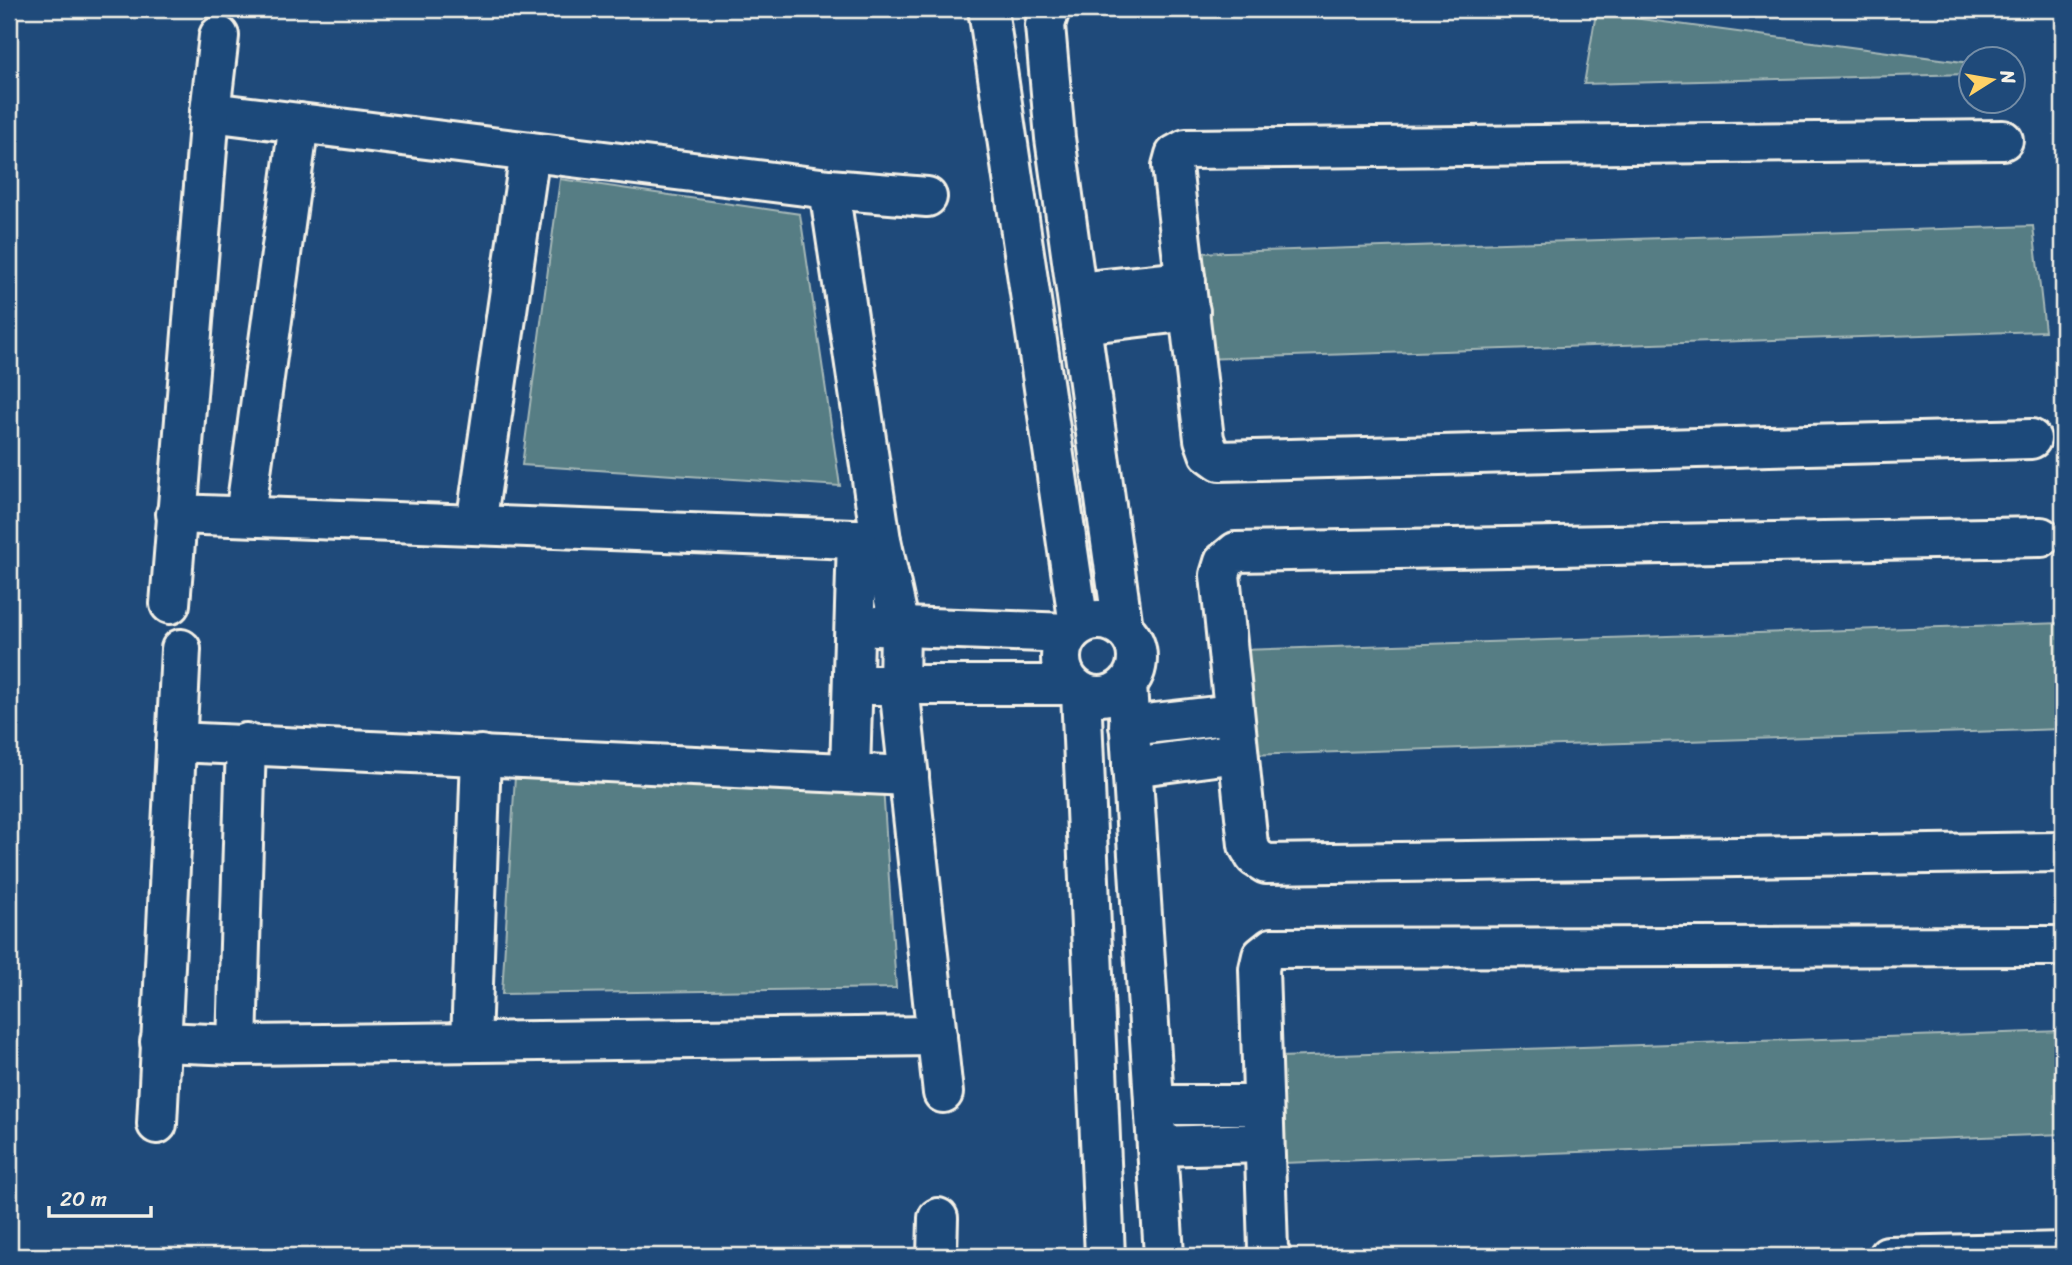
<svg xmlns="http://www.w3.org/2000/svg" width="2072" height="1265" viewBox="0 0 2072 1265" font-family="Sriracha,sans-serif">
<style>
.green{fill:#567d84;stroke:#a5b7b6;stroke-width:2}
.lines{fill:none;stroke-linecap:round;stroke-linejoin:round}
.minor-casing{stroke:#f4f1e8;stroke-width:44}
.minor{stroke:#1f4a7a;stroke-width:38}
</style>
<rect width="100%" height="100%" fill="#1f4a7a"/>
<filter id="ink" filterUnits="userSpaceOnUse"><feTurbulence type="fractalNoise" baseFrequency=".0143" numOctaves="2"/><feDisplacementMap in="SourceGraphic" scale="14" xChannelSelector="R" yChannelSelector="G"/><feConvolveMatrix kernelMatrix="1 2 1 2 8 2 1 2 1" color-interpolation-filters="sRGB"/></filter>
<g filter="url(#ink)">
<g class="green">
<path d="M1596 13 1970 63V74L1584 84Z"/>
<path d="M560 179 800 214 840 486 522 465Z"/>
<path d="M2033 226 2045 331 1201 359 1197 253Z"/>
<path d="M2063 623V729L1245 755 1241 650Z"/>
<path d="M515 776 883 786 896 988 502 994Z"/>
<path d="M2063 1031V1134L1283 1163 1279 1057Z"/>
</g>
<g class="lines">
<g class="minor-casing">
<g id="minor">
<path d="M988 9 1079 625"/>
<path d="M1050 9 1045 25 1055 138 1123 628"/>
<path d="M210 112 829 189 927 197"/>
<path d="M2003 140 1186 149 1175 155 1172 166 1204 439 1209 453 1220 461 2031 439"/>
<path d="M829 189 881 540 900 627 899 686 943 1093"/>
<path d="M1077 292 1186 281"/>
<path d="M1081 324 1190 311"/>
<path d="M176 514 881 540"/>
<path d="M245 516 299 123"/>
<path d="M476 525 530 152"/>
<path d="M2041 537 1236 552 1224 562 1220 575 1248 845 1255 857 1266 864 2063 852"/>
<path d="M170 604 210 112 219 36"/>
<circle cx="1099" cy="658" r="38"/>
<path d="M876 626 1070 633"/>
<path d="M872 685H1071"/>
<path d="M1127 685 1164 1255"/>
<path d="M1081 692 1105 1256"/>
<path d="M1129 726 1234 714"/>
<path d="M176 742 909 776"/>
<path d="M1132 767 1238 753"/>
<path d="M850 772 857 539"/>
<path d="M160 1042 237 1045 937 1036"/>
<path d="M471 1042 481 755"/>
<path d="M237 1045 246 743"/>
<path d="M1154 1105H1263"/>
<path d="M157 1124 181 649"/>
<path d="M1157 1146 1264 1143"/>
<path d="M937 1256 938 1218"/>
<path d="M1271 1256 1268 1249 1259 969 1262 956 1272 948 2063 946"/>
<path d="M1888 1256 2063 1252"/>
</g>
</g>
<use href="#minor" class="minor"/>
</g>
</g>
<rect width="2072" height="1265" fill="none" stroke="#1f4a7a" stroke-width="35"/>
<rect x="18" y="18" width="2037" height="1230" fill="none" stroke="#f4f1e8" stroke-width="2.5" filter="url(#ink)"/>
<g transform="translate(1992 80) rotate(79)"><circle r="33" fill="#1f4a7a" stroke="#748da6" stroke-width="2"/>
<path d="M0-5L12 26L0 18L-12 26Z" fill="#ffd166"/>
<text y="-10" font-size="19" font-weight="bold" text-anchor="middle" fill="#f4f1e8">N</text>
</g>
<path d="M49 1206v10h102v-10" fill="none" stroke="#f4f1e8" stroke-width="3.5"/>
<text x="60" y="1206" font-size="21" fill="#f4f1e8" stroke="#1f4a7a" stroke-width="5" paint-order="stroke">20 m</text>
</svg>
